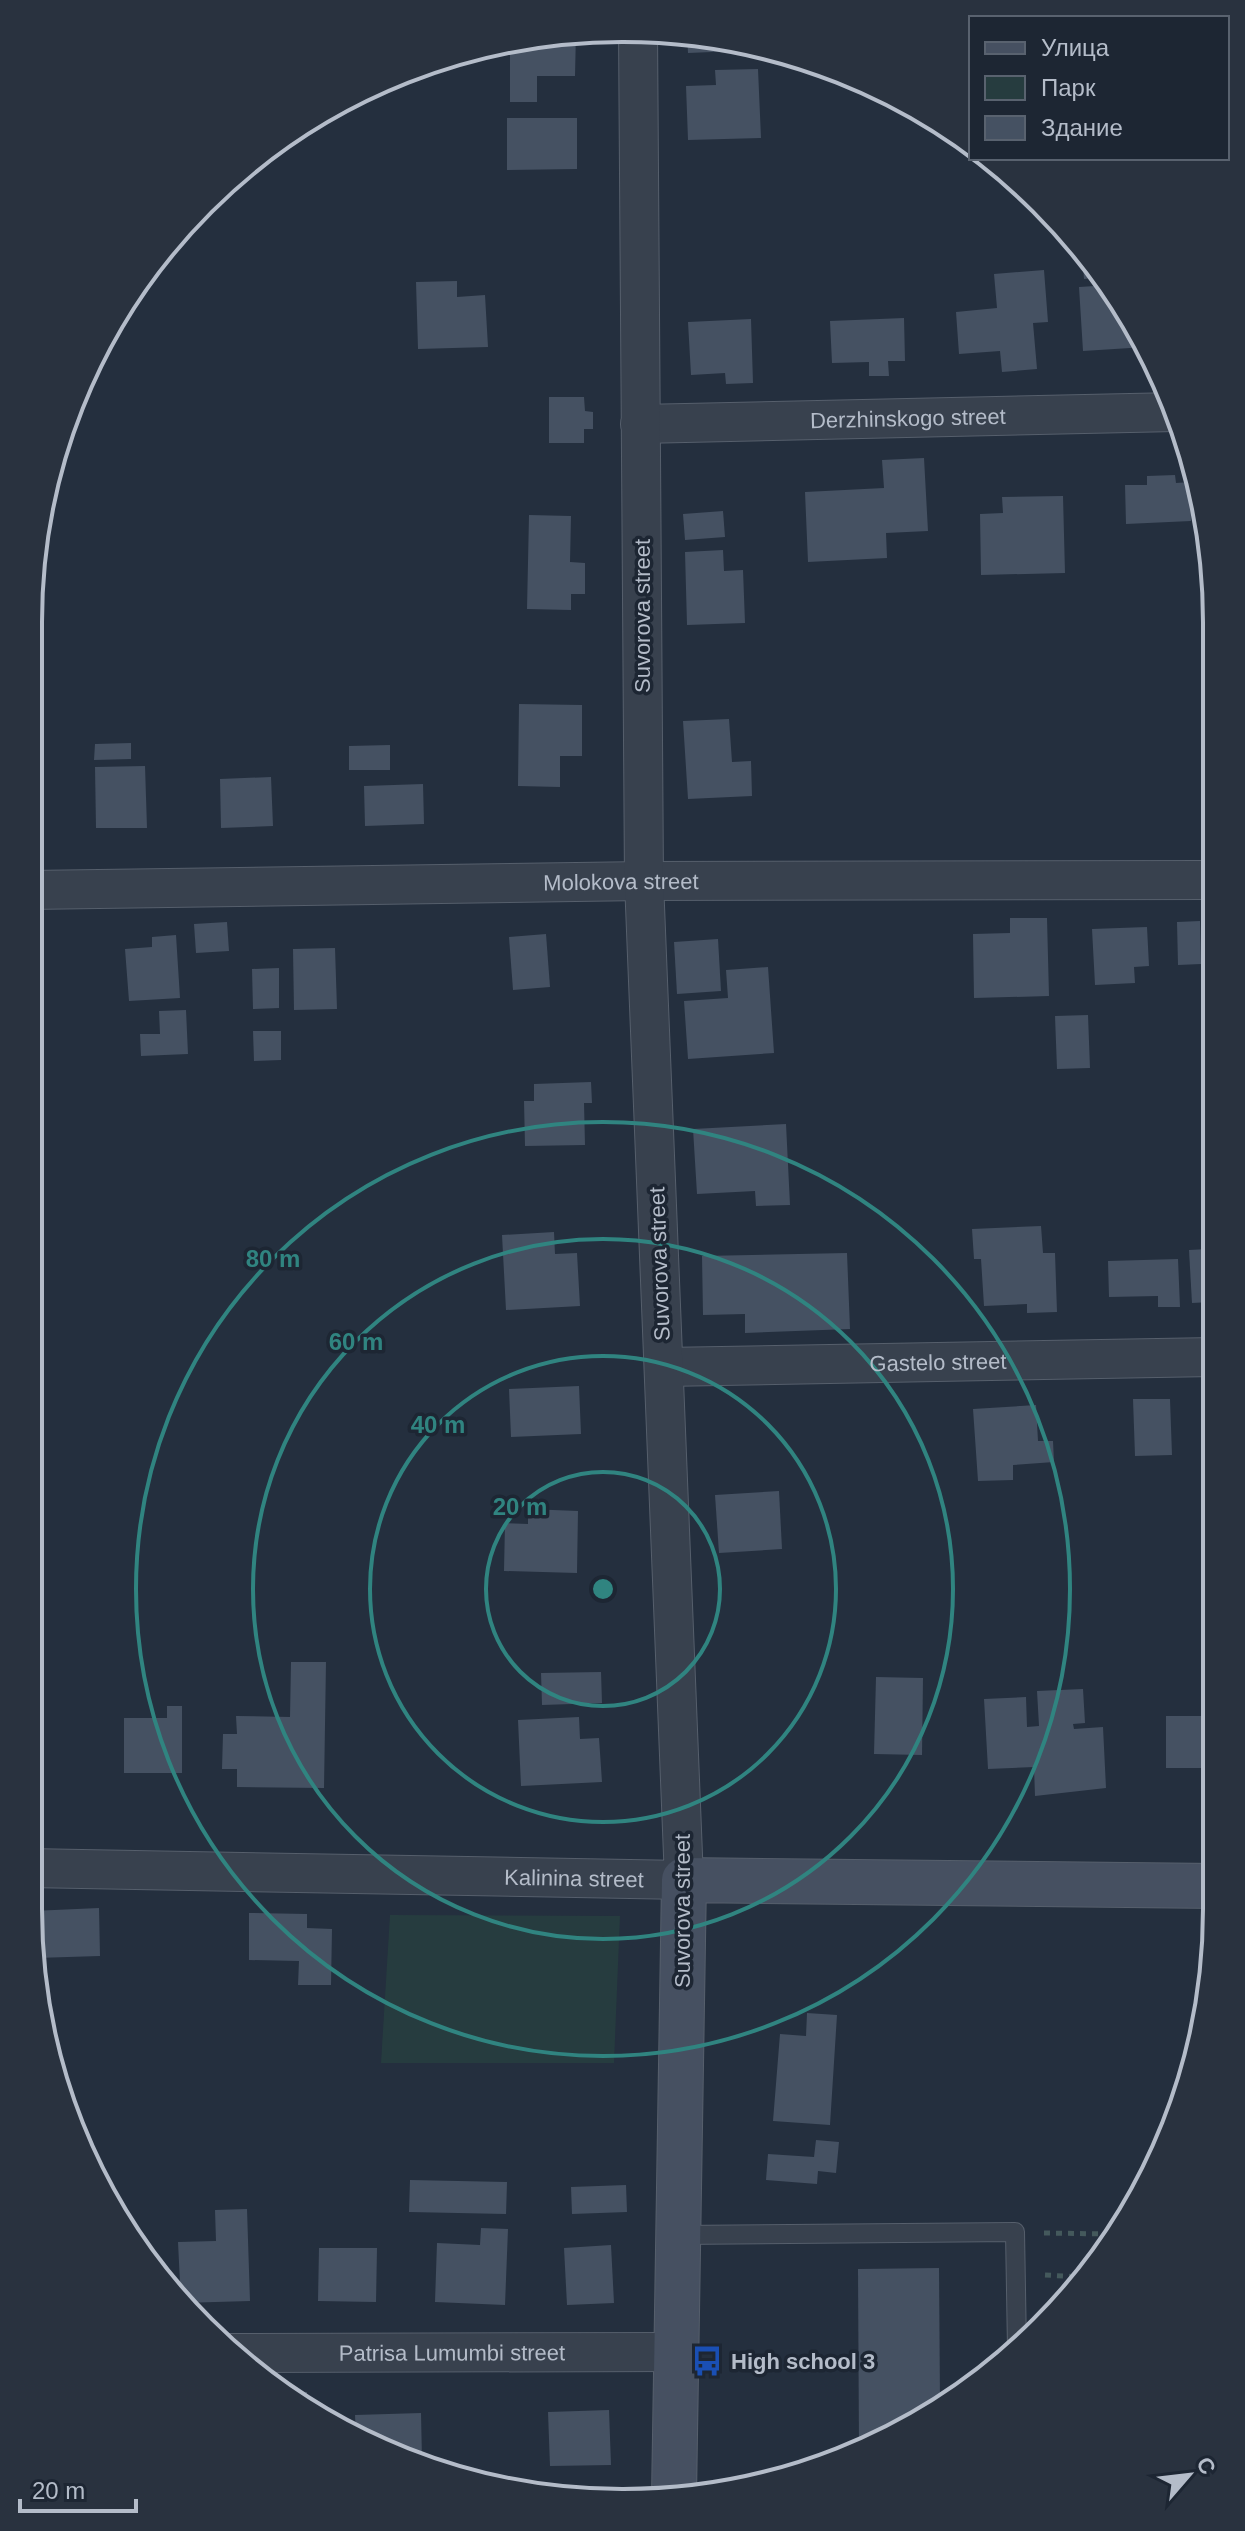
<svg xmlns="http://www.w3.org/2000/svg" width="1245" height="2531" viewBox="0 0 1245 2531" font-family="Arial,sans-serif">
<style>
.green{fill:#263c3f}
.building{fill:#455162}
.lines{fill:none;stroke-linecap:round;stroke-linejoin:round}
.lane-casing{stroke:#565f6c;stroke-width:20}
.street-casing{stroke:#565f6c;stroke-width:40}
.secondary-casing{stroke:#565f6c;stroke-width:46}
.path{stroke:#44595c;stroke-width:5;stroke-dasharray:6 6;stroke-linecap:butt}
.lane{stroke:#38414e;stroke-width:18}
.street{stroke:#38414e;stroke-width:38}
.secondary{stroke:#465061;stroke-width:44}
.ring{fill:none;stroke:#308480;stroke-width:4}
.labels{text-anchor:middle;stroke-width:7;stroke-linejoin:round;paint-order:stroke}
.street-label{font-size:22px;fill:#b4bcc9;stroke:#1d2633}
.poi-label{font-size:22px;font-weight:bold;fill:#b4bcc9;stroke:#1d2633;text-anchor:start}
.rim{fill:none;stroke:#b4bcc9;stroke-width:4}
.centre{fill:#308480;stroke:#1d2633;stroke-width:4}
.ring-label{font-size:24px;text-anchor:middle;font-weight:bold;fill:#308480;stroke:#1d2633;stroke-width:7;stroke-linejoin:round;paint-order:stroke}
</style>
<rect width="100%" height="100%" fill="#242f3e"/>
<path class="green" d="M390 1915 620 1916 614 2063H381Z"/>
<g class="building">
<path d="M576 32 575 76H537V102H510V41L544 33Z"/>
<path d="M687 34 760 46V50L688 53Z"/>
<path d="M758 69 761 138 688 140 686 86 716 85 715 70Z"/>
<path d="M507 118H577V169L507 170Z"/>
<path d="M1082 252 1104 277 1084 279Z"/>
<path d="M1044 270 1048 322 1033 323 1037 369 1002 372 1000 351 959 354 956 312 997 308 994 274Z"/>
<path d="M457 281V297L485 295 488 347 418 349 416 282Z"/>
<path d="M1111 285 1146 347 1083 351 1079 287Z"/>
<path d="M904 318 905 361H888L889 376H869V362L832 363 830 321Z"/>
<path d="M751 319 753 383 726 384 725 373 691 375 688 322Z"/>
<path d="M549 397H584L585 411 593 412V429H584V443H549Z"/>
<path d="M924 458 928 531 886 533 887 558 808 562 805 492 884 488 882 460Z"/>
<path d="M1175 475 1176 483 1190 482 1191 521 1126 524 1125 485H1147V476Z"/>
<path d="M1063 496 1065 573 981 575 980 514 1003 513 1002 497Z"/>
<path d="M723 511 725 537 685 540 683 514Z"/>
<path d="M529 515 571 516 570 562 585 563V594H571V610L527 609Z"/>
<path d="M723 550 724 571 743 570 745 623 687 625 685 552Z"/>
<path d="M519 704 582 705V756H560V787L518 786Z"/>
<path d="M729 719 732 762 751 761 752 796 688 799 683 721Z"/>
<path d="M131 743V759L94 760 95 744Z"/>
<path d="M390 745V770H349V746Z"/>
<path d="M145 766 147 828H96L95 767Z"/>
<path d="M271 777 273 826 221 828 220 779Z"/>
<path d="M423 784 424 824 365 826 364 786Z"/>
<path d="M1010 918H1047L1049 996 974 998 973 934 1010 933Z"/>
<path d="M1200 921 1201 964 1178 965 1177 922Z"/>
<path d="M227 922 229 951 196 953 194 924Z"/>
<path d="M1147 927 1149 966 1134 967 1135 983 1095 985 1092 929Z"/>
<path d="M29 934H33L36 986 29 987Z"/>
<path d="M546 934 550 987 513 990 509 937Z"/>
<path d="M176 935 180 998 129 1001 125 949 152 947V937Z"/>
<path d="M718 939 721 991 677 994 674 942Z"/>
<path d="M335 948 337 1009 294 1010 293 949Z"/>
<path d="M768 967 774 1053 688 1059 684 1001 728 998 726 970Z"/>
<path d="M279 968V1008L253 1009 252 969Z"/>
<path d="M186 1010 188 1054 141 1056 140 1034H160L159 1011Z"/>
<path d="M1088 1015 1090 1068 1057 1069 1055 1016Z"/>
<path d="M253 1031H281V1060L254 1061Z"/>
<path d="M591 1082 592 1103H584L585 1145 525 1146 524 1101H534V1084Z"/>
<path d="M786 1124 790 1205 756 1206 755 1191 697 1194 693 1129Z"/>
<path d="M1041 1226 1043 1253H1055L1057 1312 1027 1313V1304L984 1306 981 1259H974L972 1229Z"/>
<path d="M554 1232 555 1254 577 1253 580 1306 506 1310 502 1235Z"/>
<path d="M1208 1249 1211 1302 1192 1303 1189 1250Z"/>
<path d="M847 1253 850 1329 745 1333V1314L703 1315 702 1256Z"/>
<path d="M1178 1259 1180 1307H1158V1296L1109 1297 1108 1261Z"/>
<path d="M579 1386 581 1434 511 1437 509 1389Z"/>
<path d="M1133 1399H1170L1172 1455 1135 1456Z"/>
<path d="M1036 1405 1038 1441H1053L1054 1462 1013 1465V1480L978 1481 973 1409Z"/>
<path d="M779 1491 782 1549 719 1553 715 1495Z"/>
<path d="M528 1509 578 1511 577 1573 504 1571 505 1523 528 1524Z"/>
<path d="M291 1662H326L324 1788 237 1787V1769H222L223 1734H237L236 1716 290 1717Z"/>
<path d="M601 1672 602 1703 542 1705 541 1673Z"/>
<path d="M876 1677 923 1678 922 1755 874 1754Z"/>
<path d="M1083 1689 1085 1723 1073 1724 1074 1729 1103 1727 1106 1788 1035 1796 1034 1767 988 1769 984 1699 1026 1697 1027 1727 1039 1726 1037 1691Z"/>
<path d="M167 1706H182V1773H124V1718H167Z"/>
<rect x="1166" y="1716" width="49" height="52"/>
<path d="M579 1717 580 1739 599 1738 602 1782 521 1786 518 1720Z"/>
<path d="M99 1908 100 1956 36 1958 32 1911Z"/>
<path d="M249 1913 307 1914V1928L332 1929 331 1985H298L299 1961 249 1960Z"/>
<path d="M807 2013 837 2015 830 2125 773 2121 780 2034 806 2036Z"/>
<path d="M816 2140 839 2142 836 2173 818 2171 817 2184 766 2180 768 2154 814 2157Z"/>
<path d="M410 2180 507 2182 506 2214 409 2212Z"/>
<path d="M626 2185 627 2212 572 2214 571 2187Z"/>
<path d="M247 2209 250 2301 181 2303 178 2242 216 2241 215 2210Z"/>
<path d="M481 2228 508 2229 505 2305 435 2302 437 2243 480 2245Z"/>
<path d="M134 2238H145L146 2261 135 2241Z"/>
<path d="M611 2245 614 2303 567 2305 564 2248Z"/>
<path d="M319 2248H377L376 2302 318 2301Z"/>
<path d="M939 2268 940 2402 885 2442 859 2450 858 2269Z"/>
<path d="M280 2391 307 2392V2410L305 2409Z"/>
<path d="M609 2410 611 2465 550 2466 548 2412Z"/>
<path d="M421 2413 422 2460 356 2435 355 2415Z"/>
</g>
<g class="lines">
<g class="lane-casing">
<path id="lane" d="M678 2235 1015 2232 1017 2348"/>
</g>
<g class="street-casing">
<g id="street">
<path id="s1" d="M640 424 1176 412"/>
<path id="s2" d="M29 890 644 881 1213 880"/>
<path id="s3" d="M664 1367 1214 1357"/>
<path id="s4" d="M28 1868 684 1880 644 881 638 30"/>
<path id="s5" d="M228 2353 676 2352"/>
</g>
</g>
<g class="secondary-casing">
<path id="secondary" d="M674 2497 684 1880 1216 1886"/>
</g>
<g class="path">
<path d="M1044 2233 1111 2234"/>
<path d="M1045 2275 1080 2277"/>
</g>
<use href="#lane" class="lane"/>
<use href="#street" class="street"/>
<use href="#secondary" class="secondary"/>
</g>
<g class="ring">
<circle cx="603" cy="1589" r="117"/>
<circle cx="603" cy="1589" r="233"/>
<circle cx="603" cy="1589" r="350"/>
<circle cx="603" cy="1589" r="467"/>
</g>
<defs>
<g id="bus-bare" transform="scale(2.4)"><path d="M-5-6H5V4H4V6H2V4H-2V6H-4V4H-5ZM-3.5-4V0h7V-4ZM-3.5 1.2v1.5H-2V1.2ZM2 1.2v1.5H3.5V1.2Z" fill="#1a4fb4" stroke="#1d2633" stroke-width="2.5" paint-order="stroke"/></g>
</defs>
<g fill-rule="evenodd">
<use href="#bus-bare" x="707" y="2361"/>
</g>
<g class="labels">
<g class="street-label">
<text dy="8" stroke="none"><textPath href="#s1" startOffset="268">Derzhinskogo street</textPath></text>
<text transform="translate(642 616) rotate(-90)" y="8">Suvorova street</text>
<text dy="8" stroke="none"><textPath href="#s2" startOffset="592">Molokova street</textPath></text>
<text transform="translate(659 1264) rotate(-92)" y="8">Suvorova street</text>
<text dy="8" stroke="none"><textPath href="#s3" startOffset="274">Gastelo street</textPath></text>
<text dy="8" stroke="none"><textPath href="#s4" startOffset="546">Kalinina street</textPath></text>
<text transform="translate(682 1911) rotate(-90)" y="8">Suvorova street</text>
<text dy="8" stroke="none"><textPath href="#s5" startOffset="224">Patrisa Lumumbi street</textPath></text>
</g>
<g class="poi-label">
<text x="731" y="2369">High school 3</text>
</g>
</g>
<path d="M0 0H1245V2531H0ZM622 42H623A580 580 0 0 1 1203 622V1909A580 580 0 0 1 623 2489H622A580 580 0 0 1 42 1909V622A580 580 0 0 1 622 42Z" fill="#29323f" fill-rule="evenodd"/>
<path class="rim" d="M622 42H623A580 580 0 0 1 1203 622V1909A580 580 0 0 1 623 2489H622A580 580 0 0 1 42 1909V622A580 580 0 0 1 622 42Z"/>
<circle cx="603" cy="1589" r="12" class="centre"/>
<g class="ring-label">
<text x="273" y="1267">80 m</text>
<text x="356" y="1350">60 m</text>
<text x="438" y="1433">40 m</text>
<text x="520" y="1515">20 m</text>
</g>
<rect x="969" y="16" width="260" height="144" fill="#1d2633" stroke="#59626f" stroke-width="2"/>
<rect x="985" y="42" width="40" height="12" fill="#465061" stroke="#59626f" stroke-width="2"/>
<text x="1041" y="56" font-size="24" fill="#b4bcc9">Улица</text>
<rect x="985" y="76" width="40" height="24" fill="#263c3f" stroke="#59626f" stroke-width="2"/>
<text x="1041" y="96" font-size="24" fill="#b4bcc9">Парк</text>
<rect x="985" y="116" width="40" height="24" fill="#455162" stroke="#59626f" stroke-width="2"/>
<text x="1041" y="136" font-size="24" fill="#b4bcc9">Здание</text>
<g transform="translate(1189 2475) rotate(62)" stroke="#1d2633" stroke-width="6" paint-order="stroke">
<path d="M0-6L14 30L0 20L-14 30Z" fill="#b4bcc9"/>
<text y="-12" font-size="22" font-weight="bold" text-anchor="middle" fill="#b4bcc9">С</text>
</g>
<path d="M20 2499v12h116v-12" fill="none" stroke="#b4bcc9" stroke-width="4"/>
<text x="32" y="2499" font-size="24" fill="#b4bcc9" stroke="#1d2633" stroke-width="6" paint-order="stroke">20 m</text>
</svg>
